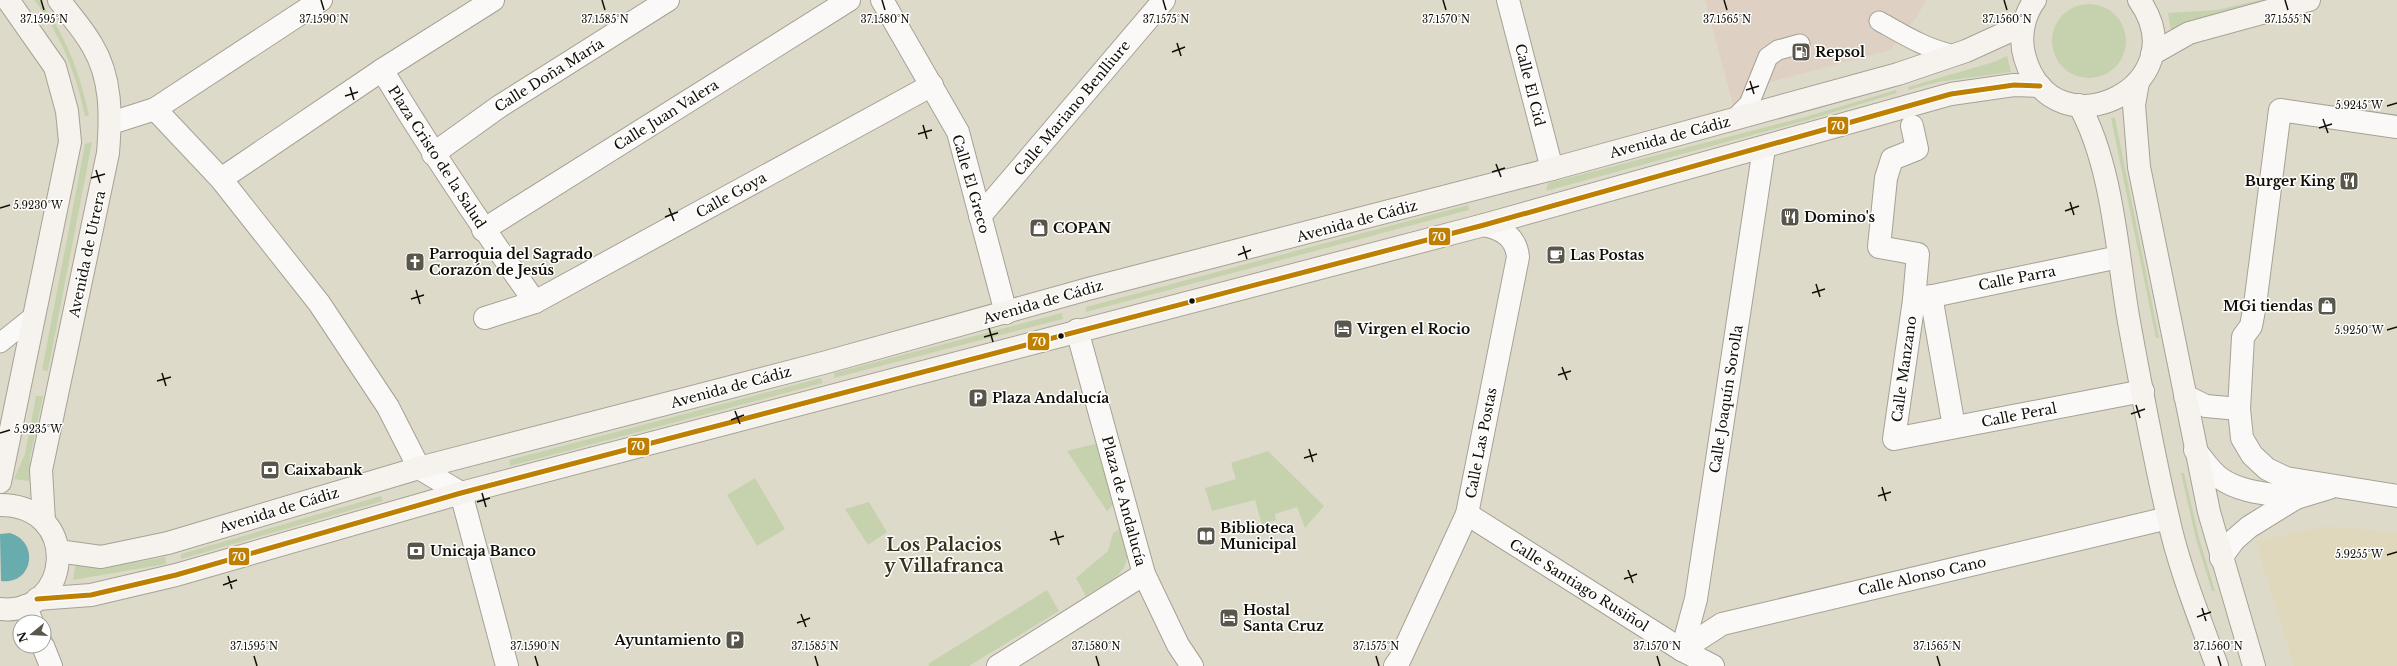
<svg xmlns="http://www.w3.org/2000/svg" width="2397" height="666" viewBox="0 0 2397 666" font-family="'Libre Baskerville',serif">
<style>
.commercial{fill:#dfd0c4}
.built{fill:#dfd8bd}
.green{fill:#c6d2ae}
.water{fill:#69acad}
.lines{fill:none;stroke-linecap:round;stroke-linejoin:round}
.lane-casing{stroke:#a5a295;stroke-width:21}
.street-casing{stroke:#a5a295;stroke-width:24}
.secondary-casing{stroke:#a5a295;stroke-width:24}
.lane{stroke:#faf9f7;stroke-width:19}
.street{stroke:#faf9f7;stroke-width:22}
.secondary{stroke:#f6f3ef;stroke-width:22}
.bus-1-casing{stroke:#fff;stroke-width:8}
.bus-1{stroke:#be8002;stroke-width:5}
.ticks{fill:none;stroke:#110f06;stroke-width:1.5}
.bus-dot{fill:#110f06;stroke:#fff;stroke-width:1.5}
.labels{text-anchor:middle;stroke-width:3;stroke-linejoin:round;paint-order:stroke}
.poi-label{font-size:14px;font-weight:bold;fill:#110f06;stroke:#fff;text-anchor:start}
.street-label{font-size:14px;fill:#110f06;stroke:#fff}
.district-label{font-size:18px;font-weight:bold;fill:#38321b;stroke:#fff}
.ticks-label{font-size:10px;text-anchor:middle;fill:#110f06;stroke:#fff;stroke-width:3;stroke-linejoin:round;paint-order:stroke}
.line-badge{stroke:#fff;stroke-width:1.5}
.badge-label{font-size:11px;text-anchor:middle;font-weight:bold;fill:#fff}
</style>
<rect width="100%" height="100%" fill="#dedaca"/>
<path class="commercial" d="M1705 0H1926L1917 17 1890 50 1756 86 1733 105Z"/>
<path class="built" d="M2327 526 2397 532V666H2294L2255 541Z"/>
<g class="green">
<path d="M34 0H39C66 35 80 73 89 116H85C76 73 61 35 34 0Z"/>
<path d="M2260 0H2271L2171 30 2168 13 2217 10Z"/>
<circle cx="2089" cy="41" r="37"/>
<path d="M2007 56 2011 72 1938 82 1909 90 1908 87 1994 62Z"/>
<path d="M1896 90 1897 93 1808 120 1546 191 1548 183 1805 117Z"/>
<path d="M2111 118H2115L2159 338H2156Z"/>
<path d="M92 142 48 371 42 370 85 144Z"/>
<path d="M1468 205 1469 210 1086 312V307Z"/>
<path d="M1062 313 1063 319 834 378V373Z"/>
<path d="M821 378 823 383 510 466 509 460Z"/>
<path d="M36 396H43L30 458 29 481 14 479 25 454Z"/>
<path d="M1098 443 1115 503 1107 511 1067 451Z"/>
<path d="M1268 451 1324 506 1305 528 1297 507 1275 514 1276 520 1262 525 1255 500 1212 511 1205 488 1236 479 1231 463Z"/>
<path d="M2181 473H2184L2199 538 2215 591H2212L2196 539Z"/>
<path d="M755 478 785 529 757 546 727 495Z"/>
<path d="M381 496 383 501 181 559V554Z"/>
<path d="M869 502 887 532 868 545 845 509Z"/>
<path d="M1123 527C1136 573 1120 574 1086 596L1076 578 1108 551 1113 533Z"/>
<path d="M165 557 166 564 73 580 76 562 109 567Z"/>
<path d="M1047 590 1059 611 969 666H929L928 664Z"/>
</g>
<path class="water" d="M10 533C40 542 33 585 1 581L0 534Z"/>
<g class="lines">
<g class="lane-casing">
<g id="lane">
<path d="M1879 21C1904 35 1926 49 1955 55"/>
<path d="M1734 119 1749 104 1768 57 1778 50 1800 44"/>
<path d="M0 343 35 315"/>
</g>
</g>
<g class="street-casing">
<g id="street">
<path d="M882 0 958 132 1006 313"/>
<path d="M1508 0 1552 169"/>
<path d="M382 70C430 149 481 226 535 302"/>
<path d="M155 109 321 0"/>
<path d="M111 123 155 109 221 179 319 303 388 407 419 468 461 493 507 666"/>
<path d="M1912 126 1917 149 1892 159 1886 178 1879 247 1918 254 1914 300 1894 439 2143 391"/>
<path d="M2397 127 2280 110 2255 305 2251 326 2243 337 2239 409 2242 438 2252 455 2267 469 2286 478 2397 496"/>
<path d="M433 154 500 106 668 0"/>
<path d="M221 179 382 70 493 0"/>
<path d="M980 216 1164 0"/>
<path d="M483 230 849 0"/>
<path d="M1931 296 1954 427"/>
<path d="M1914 300 2119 257"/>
<path d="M485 318 535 302 932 85"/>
<path d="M1077 330 1144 574 1178 645 1192 666"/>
<path d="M2185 396 2206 406 2239 409"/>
<path d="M2195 450C2203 459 2210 471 2220 478 2240 493 2272 494 2296 498"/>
<path d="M1467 514 1682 650 1713 666"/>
<path d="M2221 558 2234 540 2249 527 2296 498 2329 488"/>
<path d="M25 606 32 622"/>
<path d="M43 646 51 666"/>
<path d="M1682 650 1696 599 1764 148"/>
<path d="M1682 650 1722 624 2168 518"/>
<path d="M998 666 1144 574"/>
<path d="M1395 666 1400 659 1467 514 1518 257C1516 237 1503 229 1484 225"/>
</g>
</g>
<g class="secondary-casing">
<g id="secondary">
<path d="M2035 0C2023 16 2019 39 2025 58 2054 156 2200 86 2139 0"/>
<path d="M2152 54 2189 33 2309 0"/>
<path d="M2138 82 2134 105 2139 167 2209 512 2254 666"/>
<path d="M2079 105C2113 166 2117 254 2129 322 2141 387 2153 453 2168 517 2179 568 2199 617 2217 666"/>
<path d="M0 482 70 142 67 111 55 67 8 0"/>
<path d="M0 505C82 505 72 617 0 609"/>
<path d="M44 521 41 470 108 153C111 116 112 78 92 45 83 29 70 15 59 0"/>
<path d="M58 551 101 557 168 543 419 468 823 363 1088 289 1552 169 1898 74 1966 51 2023 25"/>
<path d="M37 599 91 595 176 575 461 493 1484 225 1951 94 2014 85 2040 86"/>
</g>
</g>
<use href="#lane" class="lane"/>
<use href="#street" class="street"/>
<use href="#secondary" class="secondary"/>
<g class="bus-1-casing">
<path id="bus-1" d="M37 599 91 595 176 575 461 493 1484 225 1951 94 2014 85 2040 86"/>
</g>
<use href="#bus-1" class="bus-1"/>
</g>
<path class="ticks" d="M41 0 44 10M321 0 324 10M602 0 605 10M882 0 885 10M1163 0 1166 10M1443 0 1446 10M1724 0 1727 10M2004 0 2007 10M2285 0 2288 10M1177 43 1181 56M1172 52 1185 47M1750 81 1754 94M350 87 354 100M1746 90 1759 86M345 96 358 92M2387 106 2397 103M2323 119 2328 133M923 125 927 139M2319 128 2332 124M918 134 932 130M1496 164 1501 177M96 170 100 183M1492 172 1505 168M91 178 105 174M2070 202 2074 215M0 208 10 205M669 208 674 221M2065 211 2079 206M665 217 678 212M1243 246 1247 259M1238 255 1251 250M1816 284 1820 297M416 290 420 304M1812 293 1825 289M411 299 424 295M989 328 993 342M2387 330 2397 327M984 337 998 333M1562 367 1567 380M162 373 166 386M1558 375 1571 371M157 381 171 377M2136 405 2140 418M735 411 740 424M2131 414 2145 409M731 420 744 415M0 433 10 430M1309 449 1313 462M1304 458 1317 454M1882 487 1886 501M482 493 486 507M1878 496 1891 492M477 502 490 498M1055 531 1059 545M1050 540 1064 536M2387 555 2397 552M1628 570 1633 583M228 576 232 589M1624 579 1637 574M223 585 237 580M2202 608 2206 621M801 614 806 627M2197 617 2211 612M797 623 810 618M254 656 257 666M535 656 538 666M815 656 818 666M1096 656 1099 666M1376 656 1379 666M1657 656 1660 666M1937 656 1940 666M2218 656 2221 666"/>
<defs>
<g id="fuel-square" transform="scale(1)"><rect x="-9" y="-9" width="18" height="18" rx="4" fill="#59564b" stroke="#fff"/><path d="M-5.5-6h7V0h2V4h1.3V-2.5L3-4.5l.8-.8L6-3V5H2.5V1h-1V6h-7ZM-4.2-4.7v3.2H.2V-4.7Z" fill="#fff"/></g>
<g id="restaurant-square" transform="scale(1)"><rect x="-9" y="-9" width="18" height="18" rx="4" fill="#59564b" stroke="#fff"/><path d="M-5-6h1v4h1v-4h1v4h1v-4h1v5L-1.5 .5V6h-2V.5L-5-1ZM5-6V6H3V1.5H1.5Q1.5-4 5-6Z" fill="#fff"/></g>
<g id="shop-square" transform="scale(1)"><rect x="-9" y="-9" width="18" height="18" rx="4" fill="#59564b" stroke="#fff"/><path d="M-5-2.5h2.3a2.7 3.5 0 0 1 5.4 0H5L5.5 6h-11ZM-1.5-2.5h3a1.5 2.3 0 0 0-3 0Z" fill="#fff"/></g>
<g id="cafe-square" transform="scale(1)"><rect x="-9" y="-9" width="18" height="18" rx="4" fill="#59564b" stroke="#fff"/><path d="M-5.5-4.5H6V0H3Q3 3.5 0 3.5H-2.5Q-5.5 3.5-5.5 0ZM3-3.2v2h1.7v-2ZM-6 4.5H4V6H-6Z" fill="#fff"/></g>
<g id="church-square" transform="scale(1)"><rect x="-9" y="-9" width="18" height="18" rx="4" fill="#59564b" stroke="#fff"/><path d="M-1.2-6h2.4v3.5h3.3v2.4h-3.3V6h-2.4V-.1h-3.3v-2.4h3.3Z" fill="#fff"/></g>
<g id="hotel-square" transform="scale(1)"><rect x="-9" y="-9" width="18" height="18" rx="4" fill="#59564b" stroke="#fff"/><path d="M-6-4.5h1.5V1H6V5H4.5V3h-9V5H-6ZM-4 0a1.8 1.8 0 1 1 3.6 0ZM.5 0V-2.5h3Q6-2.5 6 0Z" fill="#fff"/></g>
<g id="parking-square" transform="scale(1)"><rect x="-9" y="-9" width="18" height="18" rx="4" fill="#59564b" stroke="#fff"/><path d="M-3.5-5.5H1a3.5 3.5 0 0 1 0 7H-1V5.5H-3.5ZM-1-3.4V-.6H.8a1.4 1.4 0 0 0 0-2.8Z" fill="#fff"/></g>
<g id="bank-square" transform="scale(1)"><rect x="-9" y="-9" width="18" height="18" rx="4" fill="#59564b" stroke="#fff"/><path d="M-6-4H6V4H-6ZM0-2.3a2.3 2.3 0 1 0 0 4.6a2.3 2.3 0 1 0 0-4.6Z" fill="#fff"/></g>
<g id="library-square" transform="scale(1)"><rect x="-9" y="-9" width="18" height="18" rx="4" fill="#59564b" stroke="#fff"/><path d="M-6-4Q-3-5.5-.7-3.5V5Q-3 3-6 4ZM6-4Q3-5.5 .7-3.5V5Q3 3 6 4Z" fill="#fff"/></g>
</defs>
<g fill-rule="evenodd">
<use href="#fuel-square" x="1801" y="52"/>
<use href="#restaurant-square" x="2349" y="181"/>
<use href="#restaurant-square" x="1790" y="217"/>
<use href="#shop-square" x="1039" y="228"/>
<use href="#cafe-square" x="1556" y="255"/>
<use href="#church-square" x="415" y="262"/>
<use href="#shop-square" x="2327" y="306"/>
<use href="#hotel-square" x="1343" y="329"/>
<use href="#parking-square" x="978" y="398"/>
<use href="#bank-square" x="270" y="470"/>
<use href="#library-square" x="1206" y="536"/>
<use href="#bank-square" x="416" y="551"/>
<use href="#hotel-square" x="1229" y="618"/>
<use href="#parking-square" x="735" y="640"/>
</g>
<g class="bus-dot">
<circle cx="1192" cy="301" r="3.5"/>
<circle cx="1061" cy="336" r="3.5"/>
</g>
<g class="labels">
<g class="poi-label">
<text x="1815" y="57">Repsol</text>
<text x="2335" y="186" text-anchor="end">Burger King</text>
<text x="1804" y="222">Domino's</text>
<text x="1053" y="233">COPAN</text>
<text x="429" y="259">Parroquia del Sagrado<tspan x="429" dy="16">Corazón de Jesús</tspan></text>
<text x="1570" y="260">Las Postas</text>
<text x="2313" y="311" text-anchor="end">MGi tiendas</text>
<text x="1357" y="334">Virgen el Rocio</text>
<text x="992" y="403">Plaza Andalucía</text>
<text x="284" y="475">Caixabank</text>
<text x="1220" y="533">Biblioteca<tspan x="1220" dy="16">Municipal</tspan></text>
<text x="430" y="556">Unicaja Banco</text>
<text x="1243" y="615">Hostal<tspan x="1243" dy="16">Santa Cruz</tspan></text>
<text x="721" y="645" text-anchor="end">Ayuntamiento</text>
</g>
<g class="street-label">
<text transform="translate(549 75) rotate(-32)" y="5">Calle Doña María</text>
<text transform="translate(1530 85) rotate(76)" y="5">Calle El Cid</text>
<text transform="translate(1072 108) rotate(-50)" y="5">Calle Mariano Benlliure</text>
<text transform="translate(666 115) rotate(-32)" y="5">Calle Juan Valera</text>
<text transform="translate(1670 137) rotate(-15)" y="5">Avenida de Cádiz</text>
<text transform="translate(437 157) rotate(57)" y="5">Plaza Cristo de la Salud</text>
<text transform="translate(971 184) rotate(74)" y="5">Calle El Greco</text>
<text transform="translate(731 195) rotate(-29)" y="5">Calle Goya</text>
<text transform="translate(1357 221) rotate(-15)" y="5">Avenida de Cádiz</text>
<text transform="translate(87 254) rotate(-78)" y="5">Avenida de Utrera</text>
<text transform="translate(2017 278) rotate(-11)" y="5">Calle Parra</text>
<text transform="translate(1043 302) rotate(-16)" y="5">Avenida de Cádiz</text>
<text transform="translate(1904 369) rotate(-82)" y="5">Calle Manzano</text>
<text transform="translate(731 387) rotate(-15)" y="5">Avenida de Cádiz</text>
<text transform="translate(1726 399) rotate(-81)" y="5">Calle Joaquín Sorolla</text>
<text transform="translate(2019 415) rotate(-11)" y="5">Calle Peral</text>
<text transform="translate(1481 443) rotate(-79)" y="5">Calle Las Postas</text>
<text transform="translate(1124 501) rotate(75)" y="5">Plaza de Andalucía</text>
<text transform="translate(279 510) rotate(-17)" y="5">Avenida de Cádiz</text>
<text transform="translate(1922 576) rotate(-13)" y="5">Calle Alonso Cano</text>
<text transform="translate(1579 585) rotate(32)" y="5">Calle Santiago Rusiñol</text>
</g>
<g class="district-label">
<text x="944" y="551">Los Palacios<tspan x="944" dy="21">y Villafranca</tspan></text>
</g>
</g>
<g class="ticks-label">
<text x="44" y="23">37.1595°N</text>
<text x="324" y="23">37.1590°N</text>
<text x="605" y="23">37.1585°N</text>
<text x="885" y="23">37.1580°N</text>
<text x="1166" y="23">37.1575°N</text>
<text x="1446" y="23">37.1570°N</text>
<text x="1727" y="23">37.1565°N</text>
<text x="2007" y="23">37.1560°N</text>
<text x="2288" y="23">37.1555°N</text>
<text x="2359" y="109">5.9245°W</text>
<text x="38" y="209">5.9230°W</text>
<text x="2359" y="334">5.9250°W</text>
<text x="38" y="433">5.9235°W</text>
<text x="2359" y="558">5.9255°W</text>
<text x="254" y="650">37.1595°N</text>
<text x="535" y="650">37.1590°N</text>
<text x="815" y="650">37.1585°N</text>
<text x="1096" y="650">37.1580°N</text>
<text x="1376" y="650">37.1575°N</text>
<text x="1657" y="650">37.1570°N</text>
<text x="1937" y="650">37.1565°N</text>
<text x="2218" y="650">37.1560°N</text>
</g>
<g class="line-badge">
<rect x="1827" y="116" width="22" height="19" rx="4" fill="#be8002"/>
<rect x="1428" y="227" width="23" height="19" rx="4" fill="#be8002"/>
<rect x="1027" y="332" width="23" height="19" rx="4" fill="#be8002"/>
<rect x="627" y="437" width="23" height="19" rx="4" fill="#be8002"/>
<rect x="228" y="547" width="22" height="19" rx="4" fill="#be8002"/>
</g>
<g class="badge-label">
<text x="1838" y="130">70</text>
<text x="1439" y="241">70</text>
<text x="1039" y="346">70</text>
<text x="638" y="450">70</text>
<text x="239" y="561">70</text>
</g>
<g transform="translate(32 634) rotate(252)"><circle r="19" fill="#ffffff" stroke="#a09f9b"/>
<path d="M0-3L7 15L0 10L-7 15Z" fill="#59564b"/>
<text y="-6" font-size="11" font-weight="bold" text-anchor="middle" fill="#110f06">N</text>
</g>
</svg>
